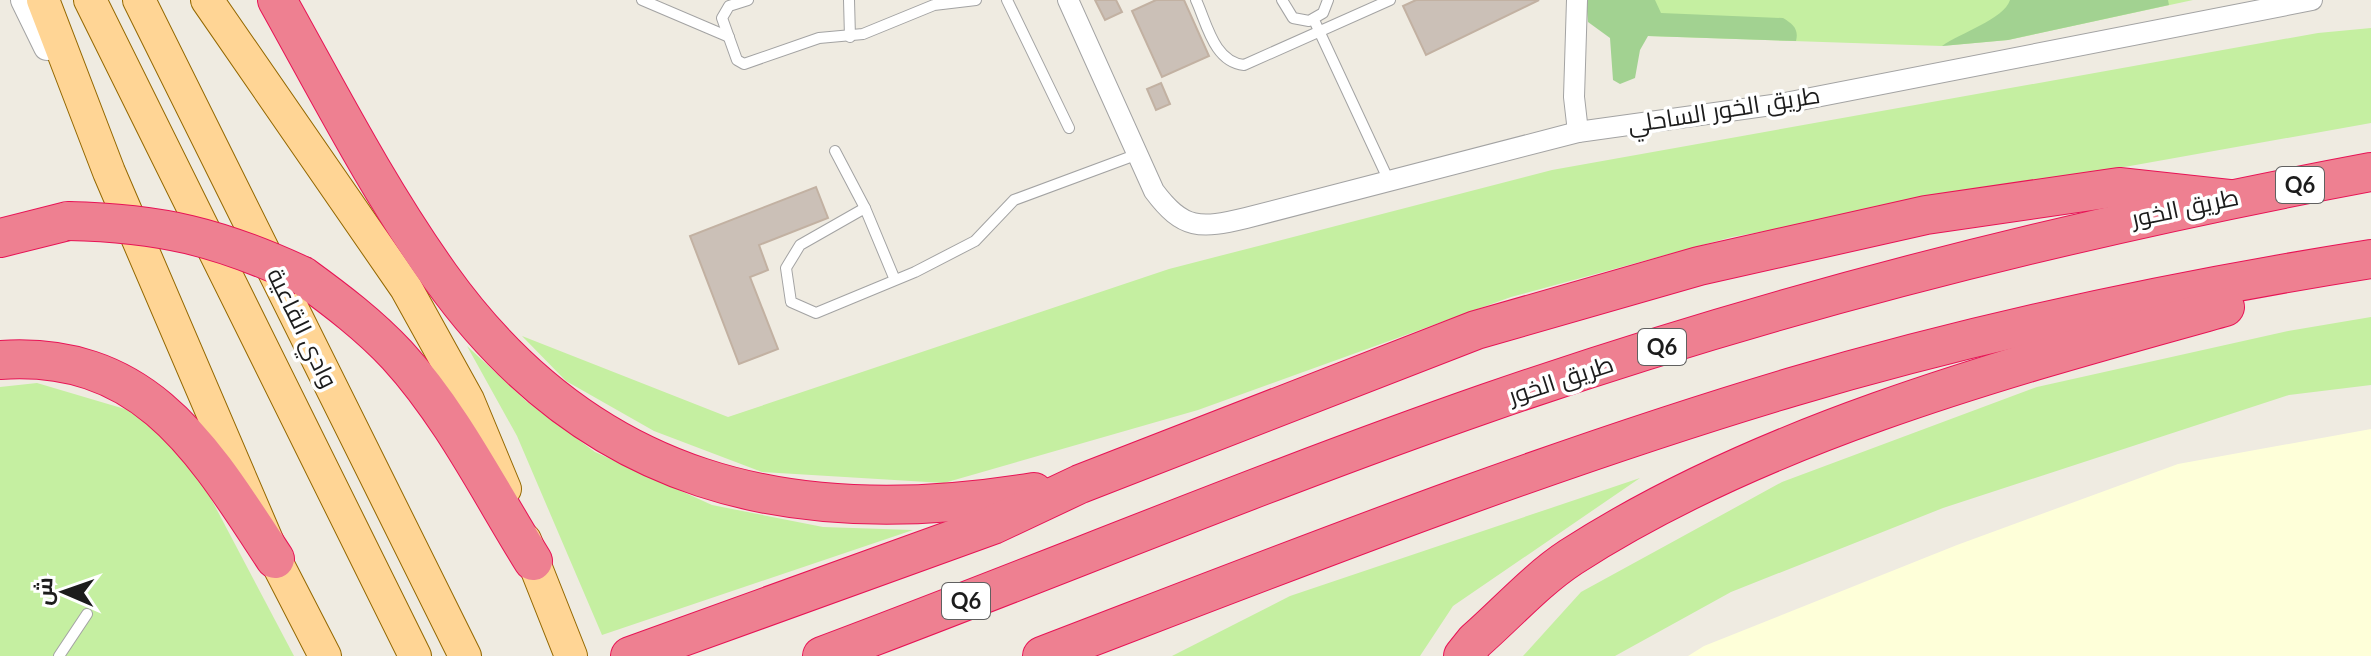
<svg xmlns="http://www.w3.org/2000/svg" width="2371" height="656" viewBox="0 0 2371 656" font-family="Lato,Cairo,sans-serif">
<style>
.education{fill:#feffd9}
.grass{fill:#c5efa1}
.forest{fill:#a2d291}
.building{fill:#cbc0b7;stroke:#c2b1a2;stroke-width:2}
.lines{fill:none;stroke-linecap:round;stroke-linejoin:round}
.service-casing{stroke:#a3a3a3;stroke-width:12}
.minor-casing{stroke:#a3a3a3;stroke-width:22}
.tertiary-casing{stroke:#a3a3a3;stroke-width:28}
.primary-casing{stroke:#946800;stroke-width:34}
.motorway-casing{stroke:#e71355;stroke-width:40}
.service{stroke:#fff;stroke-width:10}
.minor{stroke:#fff;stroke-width:20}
.tertiary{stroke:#fff;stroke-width:26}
.primary{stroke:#ffd595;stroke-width:32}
.motorway{stroke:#ee8091;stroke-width:38}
.motorway-bridge-casing{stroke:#e71355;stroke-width:40;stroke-linecap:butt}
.motorway-bridge{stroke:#ee8091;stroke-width:38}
.labels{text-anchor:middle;stroke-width:7;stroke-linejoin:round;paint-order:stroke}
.shield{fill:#fff;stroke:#606060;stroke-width:2}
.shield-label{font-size:22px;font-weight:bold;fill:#1c1c1c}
.street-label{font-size:24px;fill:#1c1c1c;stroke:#fff}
</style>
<rect width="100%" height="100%" fill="#efebe1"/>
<path class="education" d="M2371 429V656H1688L1704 646 1957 545 2178 464Z"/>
<g class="grass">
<path d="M1619 0H2193L2008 40 1942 46 1648 36Z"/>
<path d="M2371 28V123L1732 237 1511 297 1198 410 944 483 762 472 654 431 566 381 522 336 728 417 1169 269 1552 170 2318 33Z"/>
<path d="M2371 317V385L2289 395 1943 508 1731 592 1615 656H1523L1581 592 1782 482 2037 387 2288 331Z"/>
<path d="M467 346 526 401 595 452 712 505 823 527 913 530 602 635 517 436Z"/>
<path d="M37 383 135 412 189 457 294 656H0V387Z"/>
<path d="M1640 478 1453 606 1420 656H1172L1290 596Z"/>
</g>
<g class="forest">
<path d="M1586 0H1655L1661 13 1783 18C1793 24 1799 29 1796 41L1648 36 1640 50 1635 78 1620 84 1613 80 1610 38 1588 22Z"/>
<path d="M2010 0H2168L2169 5 2008 40 1942 46C1960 33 2004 19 2010 0Z"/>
</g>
<g class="building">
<path d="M1095 0H1116L1122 12 1105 20Z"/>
<path d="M1156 0H1184L1209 56 1162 77 1132 11Z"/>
<path d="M1416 0H1539L1426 55 1403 6Z"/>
<path d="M1161 83 1170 104 1156 110 1147 89Z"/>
<path d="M816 187 828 218 759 245 768 270 750 277 778 349 739 364 690 236Z"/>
</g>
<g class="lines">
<g class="service-casing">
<g id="service">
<path d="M642 0 729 37"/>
<path d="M748 0 729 6 722 18 737 60 744 64 819 38 863 34 934 5 976 0"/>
<path d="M849 0 850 37"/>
<path d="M1007 0 1069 128"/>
<path d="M1196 0C1207 24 1214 62 1244 65L1390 0"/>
<path d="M1282 0 1293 18 1309 21 1323 13 1328 0"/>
<path d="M1314 20 1389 181"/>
<path d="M835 151 865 208"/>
<path d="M895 280 865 208 800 245 786 268 791 302 816 313 915 272 975 241 1014 200 1138 154"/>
<path d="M59 656 87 614"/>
</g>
</g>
<g class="minor-casing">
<g id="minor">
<path d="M1068 0 1154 191C1183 230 1200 229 1246 218L1578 132 1780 104 2312 0"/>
<path d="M1577 0 1574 97 1578 132"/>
</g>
</g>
<g class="tertiary-casing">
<path id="tertiary" d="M24 0 47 47"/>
</g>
<g class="primary-casing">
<g id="primary">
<path d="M43 0 109 172 275 559 325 656"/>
<path d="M90 0 415 656"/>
<path d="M139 0 465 656"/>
<path d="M207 0 406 288 468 400 505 489"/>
<path d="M525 540 571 656"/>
</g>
</g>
<g class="motorway-casing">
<g id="motorway">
<path d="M277 0C329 93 378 189 440 276 589 485 791 532 1034 492"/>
<path d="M0 238 68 221"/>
<path d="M303 276C336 300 369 325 397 355 452 415 490 492 533 561"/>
<path d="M0 360C147 350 204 451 275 559"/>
<path d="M630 656 993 525 1080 484 1476 330 1699 266 1926 215 2119 187 2229 199"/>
<path d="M822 656C1044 573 1263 481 1487 403 1775 303 2072 228 2371 172"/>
<path d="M1042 656C1290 561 1537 463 1792 387 1981 331 2176 290 2371 259"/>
<path d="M1463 656 1475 641C1506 614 1536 580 1571 557 1763 433 2005 368 2225 307"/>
</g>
</g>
<use href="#service" class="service"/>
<use href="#minor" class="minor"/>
<use href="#tertiary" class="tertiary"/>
<use href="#primary" class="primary"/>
<use href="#motorway" class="motorway"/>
<g class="motorway-bridge-casing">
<path id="motorway-bridge" d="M68 221C161 223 219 237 303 276"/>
</g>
<use href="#motorway-bridge" class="motorway-bridge"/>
</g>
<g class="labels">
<g class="shield">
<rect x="2276" y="167" width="48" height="36" rx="6"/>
<rect x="1638" y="329" width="48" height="36" rx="6"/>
<rect x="942" y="583" width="48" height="36" rx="6"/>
</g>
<g class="shield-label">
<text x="2300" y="193">Q6</text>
<text x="1662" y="355">Q6</text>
<text x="966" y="609">Q6</text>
</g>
<g class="street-label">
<text transform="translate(1724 110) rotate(-9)" y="8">طريق الخور الساحلي</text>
<text transform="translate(2185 208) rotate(-12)" y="8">طريق الخور</text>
<text transform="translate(302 328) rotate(64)" y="8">وادي القاعية</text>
<text transform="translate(1561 380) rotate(-18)" y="8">طريق الخور</text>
</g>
</g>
<g transform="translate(64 592) rotate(272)" stroke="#ffffff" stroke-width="6" paint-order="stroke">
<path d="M0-6L14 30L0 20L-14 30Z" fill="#1c1c1c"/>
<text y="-12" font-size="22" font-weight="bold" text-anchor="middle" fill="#1c1c1c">ش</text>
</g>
</svg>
